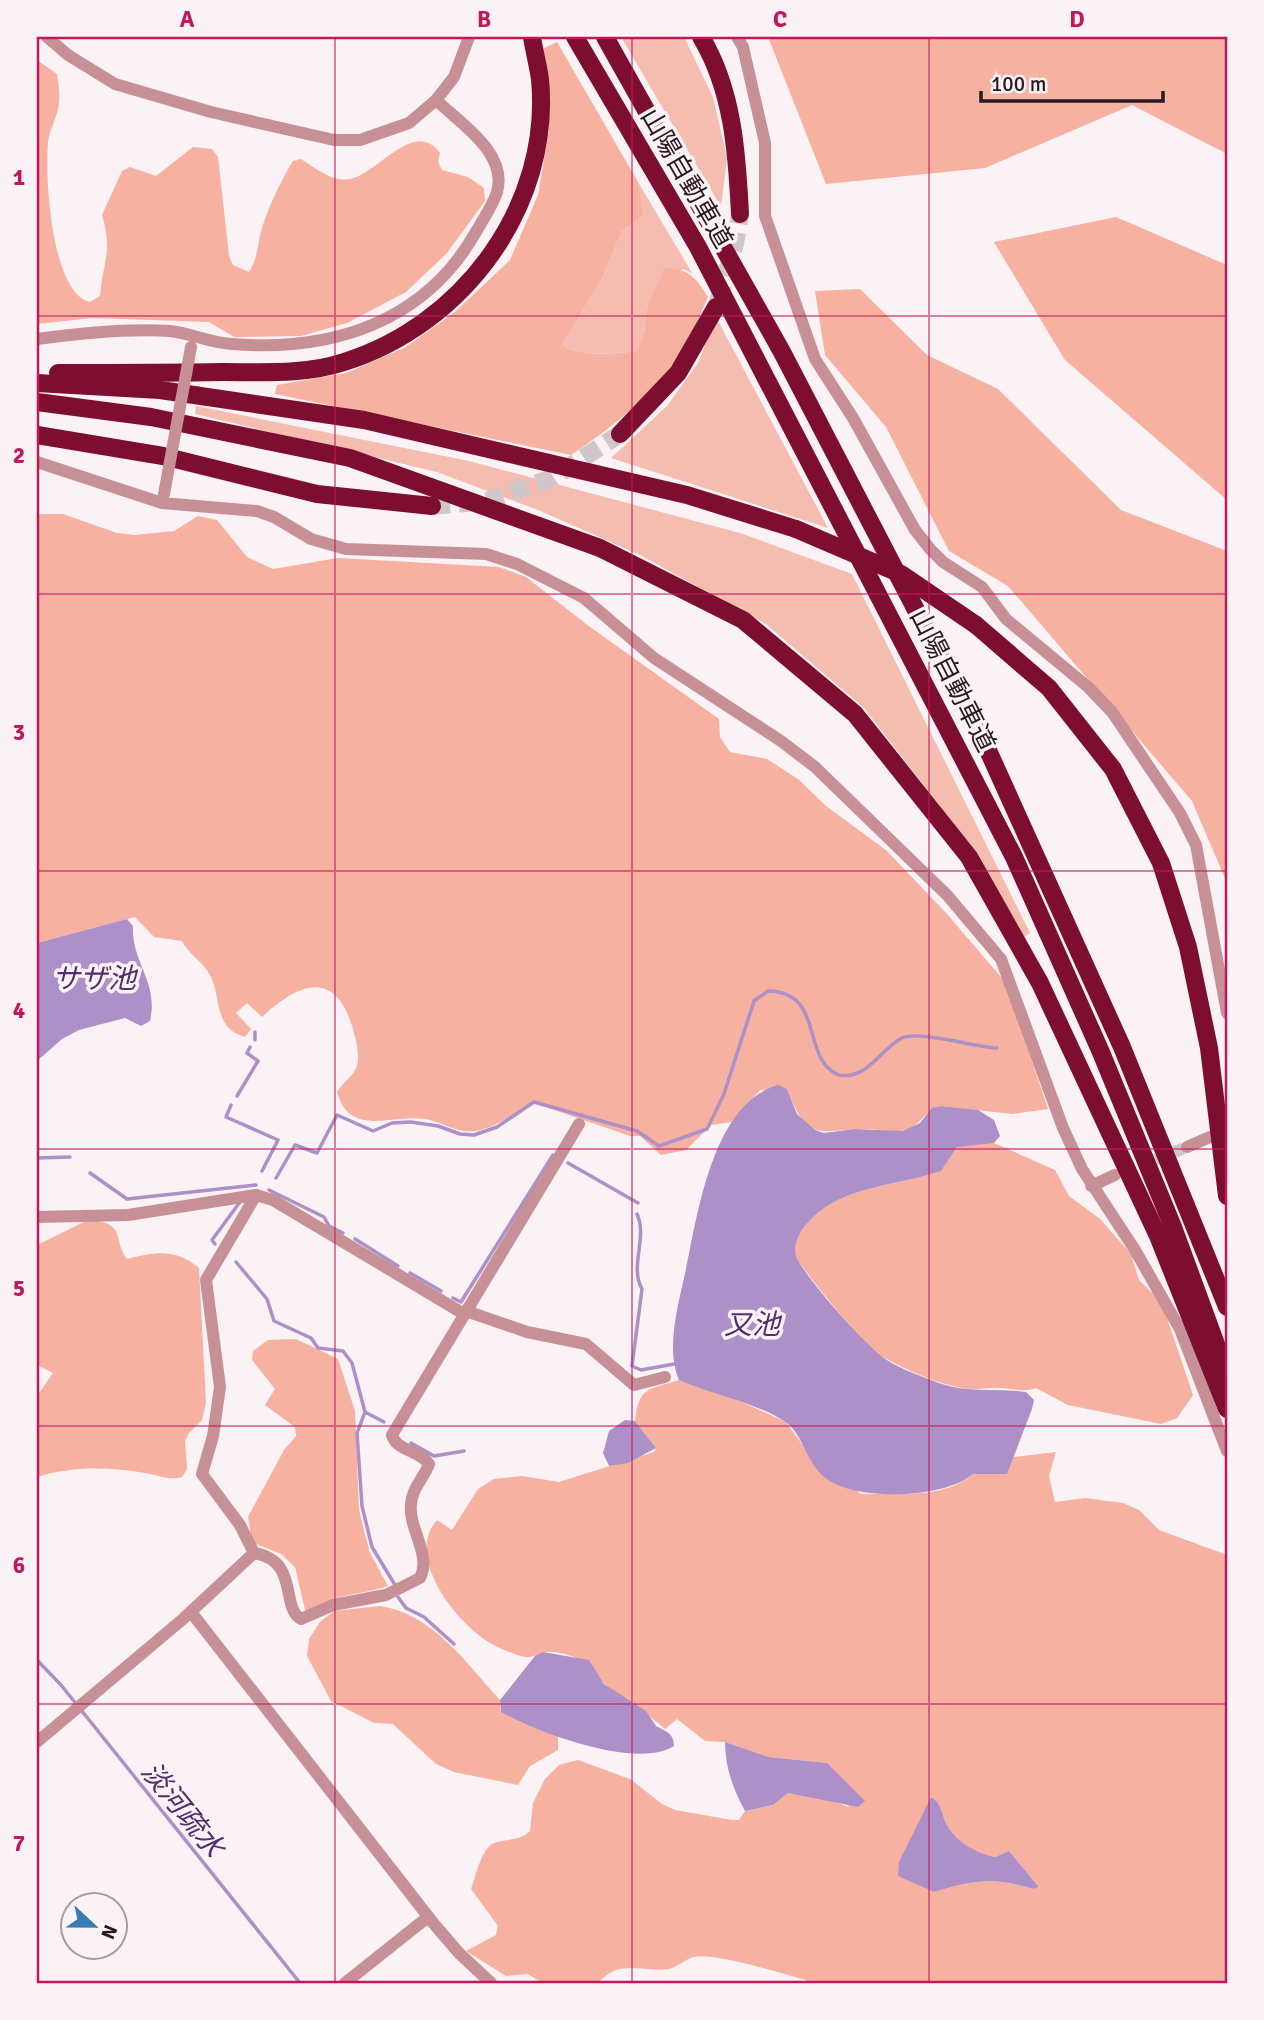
<svg xmlns="http://www.w3.org/2000/svg" width="1264" height="2020" viewBox="0 0 1264 2020" font-family="Signika,'Noto Sans JP',sans-serif">
<style>
.green{fill:#f4bdb0}
.forest{fill:#f6b1a1;fill-rule:evenodd}
.water{fill:#ac90c7}
.lines{fill:none;stroke-linecap:round;stroke-linejoin:round}
.stream{stroke:#ac90c7;stroke-width:3.5}
.minor-tunnel{stroke:#d1c7cb;stroke-width:12;stroke-dasharray:12 6;stroke-linecap:butt}
.highway-tunnel{stroke:#d1c7cb;stroke-width:18;stroke-dasharray:18 9;stroke-linecap:butt}
.minor{stroke:#c69096;stroke-width:12}
.highway{stroke:#7e0e2f;stroke-width:18}
.minor-bridge{stroke:#c69096;stroke-width:12}
.highway-bridge{stroke:#7e0e2f;stroke-width:18}
.grid{fill:none;stroke:#c2185b;stroke-width:2;stroke-opacity:0.55}
.labels{text-anchor:middle;stroke-width:7;stroke-linejoin:round;paint-order:stroke}
.street-label{font-size:26px;fill:#271a20;stroke:#fbf2f6}
.water-label{font-size:28px;font-style:italic;fill:#522d6f;stroke:#fbf2f6}
.neatline{fill:none;stroke:#c2185b;stroke-width:2.5}
.grid-label{font-size:23px;text-anchor:middle;font-weight:bold;fill:#c2185b}
</style>
<rect width="100%" height="100%" fill="#fbf2f6"/>
<g class="green">
<path d="M621 37H684L713 97 727 158 721 207Z"/>
<path d="M638 182 692 273 683 269 648 304 644 333 636 351C615 354 581 357 562 345L601 281 622 231 644 215Z"/>
<path d="M716 317 828 528 611 458 667 406 698 363Z"/>
<path d="M196 406 469 461 740 533 852 574 1030 933 1023 938 938 803 863 707 766 624 640 555 538 510 437 472 195 414Z"/>
</g>
<g class="forest">
<path d="M768 37H1227V154L1132 105 985 168 826 184Z"/>
<path d="M557 42 638 182 644 215 622 231 601 281 562 345C581 357 615 354 636 351L644 333 648 304 665 268C690 269 695 277 708 297 699 316 692 339 680 356 652 397 611 428 571 455L275 394 277 385 346 373 404 348 455 312 510 260 538 195 549 131 538 51Z"/>
<path d="M37 60 57 74C58 83 60 93 59 101 59 115 49 129 48 143 45 177 51 293 90 302L100 296C103 261 113 251 102 215L122 171 130 167 156 176 193 147 212 149 218 157 229 256 233 265 249 272C258 258 257 247 261 231 269 206 279 184 293 161L301 159C317 169 331 182 350 179 377 175 414 117 440 153L438 162 442 170 468 177 484 188 485 201 447 253 406 292 347 323 301 336 234 337 209 322 92 318 37 324Z"/>
<path d="M1116 217 1227 265V500L1065 360 994 242Z"/>
<path d="M860 289 927 355 998 389 1121 510 1227 551V883L1192 801 1008 586 949 551 886 427 825 355 815 291Z"/>
<path d="M37 514H63L117 533 135 535 174 531 198 516 217 520 247 557 273 569 338 558 499 567 526 577 586 624 719 719 720 737 730 752 767 759 798 779 826 806 887 851 947 914 1006 983 1048 1109 1012 1114 941 1106C926 1109 921 1125 906 1130 896 1133 878 1129 868 1129 818 1129 809 1145 787 1089L760 1090 732 1122 711 1125 686 1150 661 1155 640 1136H630L534 1103C515 1112 498 1127 476 1131 457 1134 442 1121 424 1119 391 1114 350 1138 337 1092 343 1082 353 1077 357 1066 360 1055 356 1040 353 1029 335 968 299 983 262 1017L247 1003 236 1013 251 1029 245 1037C213 1028 222 998 210 975 204 962 189 955 182 941L154 937 135 917 37 943Z"/>
<path d="M975 1142 994 1143 1055 1170 1069 1196 1100 1219 1131 1254 1139 1280 1162 1303 1193 1395 1177 1418 1161 1424 1068 1405 1036 1388C1023 1393 1013 1388 1000 1388 989 1387 978 1390 968 1389 939 1385 908 1371 883 1357 867 1348 804 1273 796 1256 793 1247 799 1233 805 1226 838 1185 895 1187 941 1171L957 1147Z"/>
<path d="M88 1220C128 1223 112 1239 127 1259 155 1252 175 1248 199 1268L206 1403 202 1420 189 1433 185 1441 187 1469 182 1477C169 1481 159 1475 145 1473 108 1467 73 1466 37 1477V1396L53 1373 37 1365V1245Z"/>
<path d="M296 1339 338 1359 355 1411 359 1509 363 1527 370 1553 388 1586C358 1596 330 1593 306 1614L295 1567 281 1554 256 1544 251 1536 248 1517 284 1450 296 1436 295 1427 265 1405 275 1389 252 1360 253 1351 268 1340Z"/>
<path d="M679 1380 729 1396 786 1422 802 1444 861 1494C896 1493 946 1499 973 1474L1007 1473 1013 1457 1056 1452 1049 1476 1055 1502 1085 1498 1123 1503 1139 1510 1159 1530 1227 1555V1983H806V1980C783 1974 714 1952 694 1957 685 1959 678 1967 669 1969 642 1973 620 1958 598 1983H542L528 1974 506 1976 466 1951 496 1935 498 1926 471 1889C476 1876 481 1849 494 1843 507 1838 519 1842 530 1831L533 1803 545 1779 559 1765 578 1760 630 1779 662 1804 675 1810 732 1820H739L745 1811 773 1805 788 1793 824 1798 849 1807 827 1763 769 1757 725 1742 705 1741 677 1719 665 1729C646 1711 623 1702 605 1684 596 1676 594 1666 583 1661 572 1656 554 1649 542 1653 536 1655 533 1657 526 1657 517 1656 504 1650 496 1646 460 1629 403 1558 437 1520L452 1530 478 1489 494 1479 522 1476 559 1482 654 1452 656 1448 635 1421C639 1386 648 1390 679 1380ZM930 1797C941 1803 941 1810 945 1821 952 1839 976 1855 995 1857L1009 1851 1039 1887 1034 1889C993 1877 975 1880 934 1892Z"/>
<path d="M380 1606C433 1614 466 1663 500 1700V1710L558 1736V1750L530 1766 518 1785 454 1772 436 1764 393 1724 374 1723 331 1701 307 1656 309 1639 320 1622 334 1611Z"/>
</g>
<g class="water">
<path d="M127 919 133 926C131 962 159 982 150 1021L141 1026 125 1018 79 1030 62 1039 37 1061V943Z"/>
<path d="M778 1085 787 1089 797 1114 815 1130 824 1133 855 1129 903 1131 920 1123 932 1108 941 1106 978 1110 994 1120 1000 1136 994 1143 957 1147 941 1171C895 1187 838 1185 805 1226 799 1233 793 1247 796 1256 806 1279 859 1337 879 1354 893 1367 923 1377 942 1384 968 1393 998 1388 1026 1392L1034 1400 1032 1409 1007 1474H973C945 1499 848 1503 821 1474 806 1460 802 1432 784 1421 752 1401 713 1395 679 1380 665 1348 679 1302 686 1269 698 1212 713 1103 778 1085Z"/>
<path d="M625 1420 635 1421 656 1448 628 1463 609 1466 603 1453 609 1431Z"/>
<path d="M543 1652 589 1660 604 1684 646 1711 656 1726C665 1731 674 1733 674 1746 636 1770 537 1732 501 1712L500 1700 535 1656Z"/>
<path d="M725 1742 769 1757 827 1763 865 1801 858 1807 788 1793 773 1805 745 1811C733 1789 725 1767 725 1742Z"/>
<path d="M931 1797C941 1803 941 1810 945 1821 952 1839 976 1854 995 1857L1009 1851 1039 1887 1034 1889C993 1877 975 1880 934 1892L898 1876 899 1862Z"/>
</g>
<g class="lines">
<g class="stream">
<path d="M255 1032V1040"/>
<path d="M237 1096 258 1061 247 1053 250 1047"/>
<path d="M231 1105 226 1117 278 1140 262 1171"/>
<path d="M37 1158 70 1157"/>
<path d="M568 1163 638 1203"/>
<path d="M90 1173 127 1199 256 1185"/>
<path d="M276 1178 295 1145 317 1153 337 1115 373 1131 392 1123 411 1122 438 1126 460 1134 474 1135 497 1127 534 1102 637 1131 659 1146 707 1129 724 1094 754 1001 768 991C826 992 800 1060 839 1075 868 1080 879 1050 902 1038 919 1030 974 1047 997 1048"/>
<path d="M269 1190 324 1217 329 1226 343 1233"/>
<path d="M637 1214C648 1238 629 1266 642 1289L632 1366 641 1370 674 1364"/>
<path d="M355 1239 398 1266"/>
<path d="M215 1244 212 1240 240 1202"/>
<path d="M236 1262 267 1299 274 1321 311 1338 318 1348 343 1351 352 1363 365 1412 357 1433 362 1506 372 1547 395 1585"/>
<path d="M410 1273 441 1291"/>
<path d="M453 1298 461 1302 553 1155"/>
<path d="M365 1412 384 1422"/>
<path d="M411 1443 434 1456 464 1451"/>
<path d="M398 1597 406 1608 424 1617 454 1644"/>
<path d="M37 1660 61 1685 300 1983"/>
</g>
<path class="minor-tunnel" d="M1122 1173 1187 1147"/>
<g class="highway-tunnel">
<path d="M718 302 735 244 740 214"/>
<path d="M432 506 488 501 552 478 620 434"/>
</g>
<g class="minor">
<path d="M47 37 68 55 115 84 211 112 334 140H360L409 123 436 100 454 77 469 37"/>
<path d="M737 37 743 47 765 143V216L815 359 853 418 915 530 930 549 943 562 982 587 1006 619 1088 687 1112 712 1180 813 1196 845 1227 1013"/>
<path d="M37 339C80 333 126 328 170 331 190 333 211 343 232 344 333 352 426 322 477 230 484 218 493 205 497 192 508 153 461 124 436 100"/>
<path d="M37 462 162 503 257 511 274 517 311 539 346 549 486 554 517 564 584 598 654 658 781 741 815 767 947 895 1001 959 1063 1128 1082 1169 1135 1250 1180 1329 1227 1451"/>
<path d="M1187 1147 1210 1137"/>
<path d="M1091 1186 1115 1175"/>
<path d="M37 1217 128 1215 256 1195 273 1200 464 1314"/>
<path d="M466 1311 527 1332 586 1344 634 1385 665 1377"/>
<path d="M254 1553C300 1561 280 1607 301 1619L333 1605 386 1595 420 1578C432 1555 408 1528 411 1504 412 1488 424 1478 429 1464 420 1450 396 1451 392 1435L579 1124"/>
<path d="M254 1553 240 1525 202 1474 213 1436 220 1387 206 1280 256 1195"/>
<path d="M191 1612 434 1924 459 1953 491 1983"/>
<path d="M37 1742 183 1619 254 1553"/>
<path d="M345 1983 428 1917"/>
</g>
<g class="highway">
<path d="M575 37 698 247 1014 857 1100 1050 1173 1227 1227 1374"/>
<path d="M605 37 782 352 982 737 1122 1047 1227 1307"/>
<path d="M701 37C733 90 737 153 740 214"/>
<path d="M58 373C113 373 168 373 223 372 263 372 305 375 344 362 463 325 552 206 540 79 538 65 534 50 532 37"/>
<path d="M37 383 160 390 364 420 687 495 796 529"/>
<path d="M37 402 151 417 350 458 600 548 743 620 855 714 969 857 1040 983 1158 1236 1227 1409"/>
<path d="M620 434 678 373 716 307"/>
<path d="M37 435 163 456 317 494 432 506"/>
<path d="M976 625 1049 688 1113 769 1161 863 1188 947 1209 1048 1227 1196"/>
</g>
<path class="minor-bridge" d="M164 494 191 347"/>
<path class="highway-bridge" d="M796 529 901 574 976 625"/>
</g>
<path class="grid" d="M335 37V1983M632 37V1983M929 37V1983M37 316H1227M37 594H1227M37 871H1227M37 1149H1227M37 1426H1227M37 1704H1227"/>
<g class="labels">
<g class="street-label">
<text transform="translate(687 178) rotate(60)" y="9">山陽自動車道</text>
<text transform="translate(953 680) rotate(63)" y="9">山陽自動車道</text>
</g>
<g class="water-label">
<text x="94" y="988">サザ池</text>
<text x="752" y="1334">又池</text>
<text transform="translate(183 1809) rotate(51)" y="10">淡河疏水</text>
</g>
</g>
<rect width="1264" height="2020" fill="none" stroke="#fbf2f6" stroke-width="77"/>
<g transform="translate(94 1926) rotate(112)"><circle r="33" fill="#fbf2f6" stroke="#a69ca0" stroke-width="2"/>
<path d="M0-5L12 26L0 18L-12 26Z" fill="#357db2"/>
<text y="-10" font-size="19" font-weight="bold" text-anchor="middle" fill="#271a20">N</text>
</g>
<path d="M981 91v10h182v-10" fill="none" stroke="#271a20" stroke-width="3.5"/>
<text x="991" y="91" font-size="21" fill="#271a20" stroke="#fbf2f6" stroke-width="5" paint-order="stroke">100 m</text>
<rect x="38" y="38" width="1188" height="1944" class="neatline"/>
<g class="grid-label">
<text x="187" y="27">A</text>
<text x="484" y="27">B</text>
<text x="780" y="27">C</text>
<text x="1077" y="27">D</text>
<text x="19" y="185">1</text>
<text x="19" y="463">2</text>
<text x="19" y="740">3</text>
<text x="19" y="1018">4</text>
<text x="19" y="1296">5</text>
<text x="19" y="1573">6</text>
<text x="19" y="1851">7</text>
</g>
</svg>
